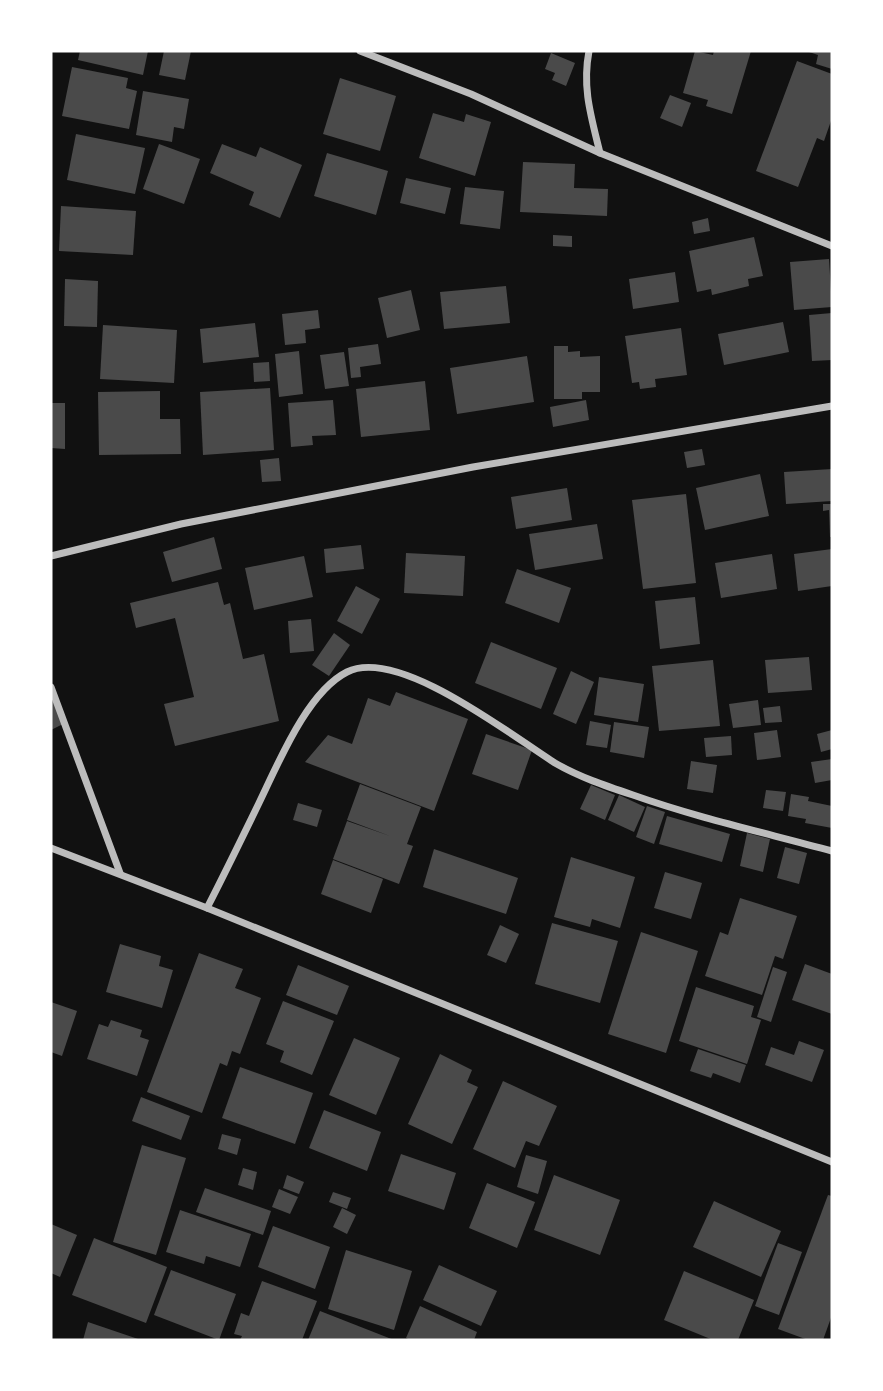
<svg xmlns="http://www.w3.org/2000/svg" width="883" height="1391" viewBox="0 0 883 1391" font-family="'Asap Condensed',sans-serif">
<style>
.building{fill:#4a4a4a}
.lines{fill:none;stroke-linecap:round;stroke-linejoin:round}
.minor{stroke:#bcbcbc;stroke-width:7}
</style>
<rect width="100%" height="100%" fill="#111"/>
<g class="building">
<path d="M80 51H148L143 75 78 60Z"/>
<path d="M164 51H191L185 80 159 75Z"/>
<path d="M695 51 713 55 714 51H751L732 114 706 106 708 100 683 93Z"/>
<path d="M806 51H832V69L816 64 818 55Z"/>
<path d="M551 53 575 63 566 86 552 80 555 73 545 69Z"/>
<path d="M797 61 832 74V118L824 141 817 138 798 187 756 171Z"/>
<path d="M72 67 128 78 126 88 137 91 129 129 62 116Z"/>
<path d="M340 78 396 96 380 151 323 134Z"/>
<path d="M143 91 189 99 184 129 174 127 172 142 136 135Z"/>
<path d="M670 95 691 103 682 127 660 118Z"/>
<path d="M433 113 464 122 466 114 491 122 475 176 419 158Z"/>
<path d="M76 134 145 148 135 194 67 180Z"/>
<path d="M159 144 200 159 184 204 143 189Z"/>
<path d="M222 144 256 157 260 147 302 165 280 218 249 205 254 192 210 173Z"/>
<path d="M327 153 388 171 376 215 314 196Z"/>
<path d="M523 162 575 164 574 188 608 189 607 216 520 212Z"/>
<path d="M406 178 451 188 445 214 400 203Z"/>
<path d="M465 187 504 191 500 229 460 224Z"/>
<path d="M61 206 136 211 133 255 59 251Z"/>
<path d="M708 218 710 231 694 234 692 222Z"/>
<path d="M553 235 572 236V247L553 246Z"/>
<path d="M754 237 763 276 748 279 749 286 712 295 711 289 697 292 689 251Z"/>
<path d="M829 259 832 307 794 310 790 262Z"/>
<path d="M675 272 679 302 633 309 629 279Z"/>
<path d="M65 279 98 281 97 327 64 326Z"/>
<path d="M506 286 510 323 444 329 440 292Z"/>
<path d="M411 290 420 330 387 338 378 298Z"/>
<path d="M318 310 320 328 305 330 306 343 285 345 282 314Z"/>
<path d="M832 313V360L812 361 809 315Z"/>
<path d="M783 322 789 352 724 365 718 334Z"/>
<path d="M255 323 259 357 203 363 200 329Z"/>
<path d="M103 325 177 330 174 383 100 379Z"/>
<path d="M681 328 687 375 655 379 656 387 640 389 639 382 632 383 625 336Z"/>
<path d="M378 344 381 364 360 367 361 377 351 378 348 348Z"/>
<path d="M554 346H568V352L580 351V357L600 356V392H582V399H554Z"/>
<path d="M299 351 303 394 279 397 275 354Z"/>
<path d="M344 352 349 386 325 389 320 355Z"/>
<path d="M527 356 534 402 457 414 450 368Z"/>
<path d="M269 362 270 381 254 382 253 363Z"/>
<path d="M425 381 430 430 361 437 356 389Z"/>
<path d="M270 388 274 450 203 455 200 392Z"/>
<path d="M160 391V419H180L181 454 99 455 98 392Z"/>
<path d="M333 400 336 435 312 436 313 445 291 447 288 403Z"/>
<path d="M586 400 589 420 553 427 550 407Z"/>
<path d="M51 403H65V449L51 448Z"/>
<path d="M702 449 705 465 687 468 684 452Z"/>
<path d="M279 458 281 481 262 482 260 460Z"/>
<path d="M832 469V501L786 504 784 472Z"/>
<path d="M760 474 769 516 705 530 696 488Z"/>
<path d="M567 488 572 520 516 529 511 497Z"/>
<path d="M686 494 696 583 643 589 632 500Z"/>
<path d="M823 504H832V537H830L829 510 823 511Z"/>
<path d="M597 524 603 559 535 570 529 534Z"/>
<path d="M214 537 222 569 172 582 163 552Z"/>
<path d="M361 545 364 569 326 573 324 549Z"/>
<path d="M832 549V586L798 591 794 554Z"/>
<path d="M406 553 465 556 463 596 404 593Z"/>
<path d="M772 554 777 589 721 598 715 563Z"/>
<path d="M304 556 313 597 254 610 245 568Z"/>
<path d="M517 569 571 588 559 623 505 603Z"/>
<path d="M218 582 224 605 230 603 243 659 264 654 279 721 175 746 164 704 194 697 175 618 136 628 130 603Z"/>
<path d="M356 586 380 599 362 634 337 621Z"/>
<path d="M695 597 700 644 660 649 655 601Z"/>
<path d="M311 619 314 651 290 653 288 621Z"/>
<path d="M334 633 350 645 329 676 312 665Z"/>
<path d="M491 642 557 668 541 709 475 683Z"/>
<path d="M809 657 812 690 768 693 765 660Z"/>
<path d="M713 660 720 726 659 731 652 666Z"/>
<path d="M571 671 594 682 576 724 553 714Z"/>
<path d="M599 677 644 684 638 722 594 715Z"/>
<path d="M396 692 468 719 434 811 305 762 328 735 352 744 368 698 390 706Z"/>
<path d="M51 697 63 724 51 730Z"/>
<path d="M758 700 761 725 733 728 729 704Z"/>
<path d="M780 706 782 722 765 723 763 708Z"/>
<path d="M590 721 611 725 607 748 586 745Z"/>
<path d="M614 722 649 727 644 758 610 752Z"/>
<path d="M777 730 781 757 757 760 754 733Z"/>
<path d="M832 730V749L821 752 817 734Z"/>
<path d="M486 734 532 750 518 790 472 774Z"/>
<path d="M731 736 732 755 706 757 704 738Z"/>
<path d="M832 759V780L815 783 811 762Z"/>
<path d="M691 761 717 765 713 793 687 789Z"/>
<path d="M360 784 421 807 407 844 413 846 399 884 333 859 347 821 390 836 347 820Z"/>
<path d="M591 785 615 795 605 820 580 809Z"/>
<path d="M766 790 786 792 783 811 763 808Z"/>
<path d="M791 794 809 797 808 801 832 806V828L805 823 806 819 788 816Z"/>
<path d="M619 795 645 807 634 832 608 820Z"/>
<path d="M298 803 322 810 317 827 293 820Z"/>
<path d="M647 806 665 812 654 844 636 837Z"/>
<path d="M667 816 730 834 722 862 659 844Z"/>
<path d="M747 833 770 839 763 872 740 866Z"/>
<path d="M785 847 807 853 799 884 777 878Z"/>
<path d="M434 849 518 878 506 914 423 887Z"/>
<path d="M571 857 635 877 620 928 592 919 590 927 554 917Z"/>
<path d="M333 860 383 879 371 913 321 894Z"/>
<path d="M665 872 702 883 691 919 654 908Z"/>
<path d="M740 898 797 916 783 959 775 956 762 995 705 976 720 932 728 935Z"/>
<path d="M552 923 618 941 600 1003 535 984Z"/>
<path d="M500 925 519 934 506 963 487 955Z"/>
<path d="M641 932 698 951 666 1053 608 1034Z"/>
<path d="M120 944 161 956 159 966 173 970 162 1008 106 992Z"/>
<path d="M199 953 243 969 235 988 261 998 240 1054 232 1051 227 1066 220 1063 202 1113 147 1092Z"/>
<path d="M805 964 832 974V1014L792 1000Z"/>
<path d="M298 965 349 986 337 1015 286 995Z"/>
<path d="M773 967 787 972 771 1022 757 1017Z"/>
<path d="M696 987 754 1006 751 1017 761 1020 747 1064 679 1041Z"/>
<path d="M283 1001 334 1021 312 1075 280 1062 284 1051 266 1044Z"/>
<path d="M51 1002 77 1011 62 1056 51 1052Z"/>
<path d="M111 1020 142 1030 140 1037 149 1040 137 1076 87 1059 99 1024 108 1027Z"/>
<path d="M354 1038 400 1058 376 1115 329 1095Z"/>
<path d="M799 1041 824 1050 812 1082 765 1065 771 1047 794 1055Z"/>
<path d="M698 1049 746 1065 740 1083 713 1073 711 1078 690 1071Z"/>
<path d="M440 1054 472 1070 467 1082 478 1087 452 1144 408 1124Z"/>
<path d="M240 1067 313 1093 295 1144 222 1118Z"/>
<path d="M503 1081 557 1106 539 1146 526 1141 515 1168 473 1149Z"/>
<path d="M141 1097 190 1116 181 1140 132 1121Z"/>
<path d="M324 1110 381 1132 367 1171 309 1148Z"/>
<path d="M222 1134 241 1139 237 1155 218 1149Z"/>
<path d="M142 1145 186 1158 156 1255 113 1242Z"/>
<path d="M401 1154 456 1173 444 1210 388 1191Z"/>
<path d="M526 1155 547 1161 538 1194 517 1187Z"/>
<path d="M243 1168 257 1172 253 1190 238 1185Z"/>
<path d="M287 1175 304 1182 299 1194 283 1188Z"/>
<path d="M554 1175 620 1200 600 1255 534 1230Z"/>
<path d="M487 1183 535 1202 517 1248 469 1228Z"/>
<path d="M205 1188 271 1211 263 1235 196 1212Z"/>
<path d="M279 1189 298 1197 290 1214 272 1207Z"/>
<path d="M333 1192 351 1198 347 1209 329 1202Z"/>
<path d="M828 1195 832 1196V1315L823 1340H808L778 1329Z"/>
<path d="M714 1201 781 1231 761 1277 693 1247Z"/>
<path d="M342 1208 356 1215 347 1234 333 1227Z"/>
<path d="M180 1210 251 1234 240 1267 206 1256 204 1264 166 1252Z"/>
<path d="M51 1224 77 1235 60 1277 51 1273Z"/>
<path d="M273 1226 330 1247 315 1289 258 1267Z"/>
<path d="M94 1238 167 1267 146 1323 72 1295Z"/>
<path d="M778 1243 802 1252 779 1315 755 1306Z"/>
<path d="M346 1250 412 1271 394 1330 328 1309Z"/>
<path d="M439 1265 497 1291 481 1326 423 1300Z"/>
<path d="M171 1270 236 1294 219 1340 154 1315Z"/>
<path d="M684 1271 754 1300 738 1340H713L664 1320Z"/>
<path d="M262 1281 317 1301 302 1340H240L242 1336 234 1334 241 1313 249 1316Z"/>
<path d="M420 1306 477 1332 474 1340H410L406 1338Z"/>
<path d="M320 1311 394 1340H308Z"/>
<path d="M88 1322 141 1340H83Z"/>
</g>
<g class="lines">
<g class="minor">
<path d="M360 51 471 94 600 153 832 246"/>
<path d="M589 51C582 88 591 116 600 153"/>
<path d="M51 556 181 524 473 467 832 406"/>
<path d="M51 687 120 873"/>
<path d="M51 848 207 908 832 1162"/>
<path d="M207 908C225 873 242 838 259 803 278 764 307 692 347 672 398 646 512 736 555 763 579 777 606 786 633 795 698 818 766 833 832 851"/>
</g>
</g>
<rect width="883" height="1391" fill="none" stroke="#ffffff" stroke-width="105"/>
</svg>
